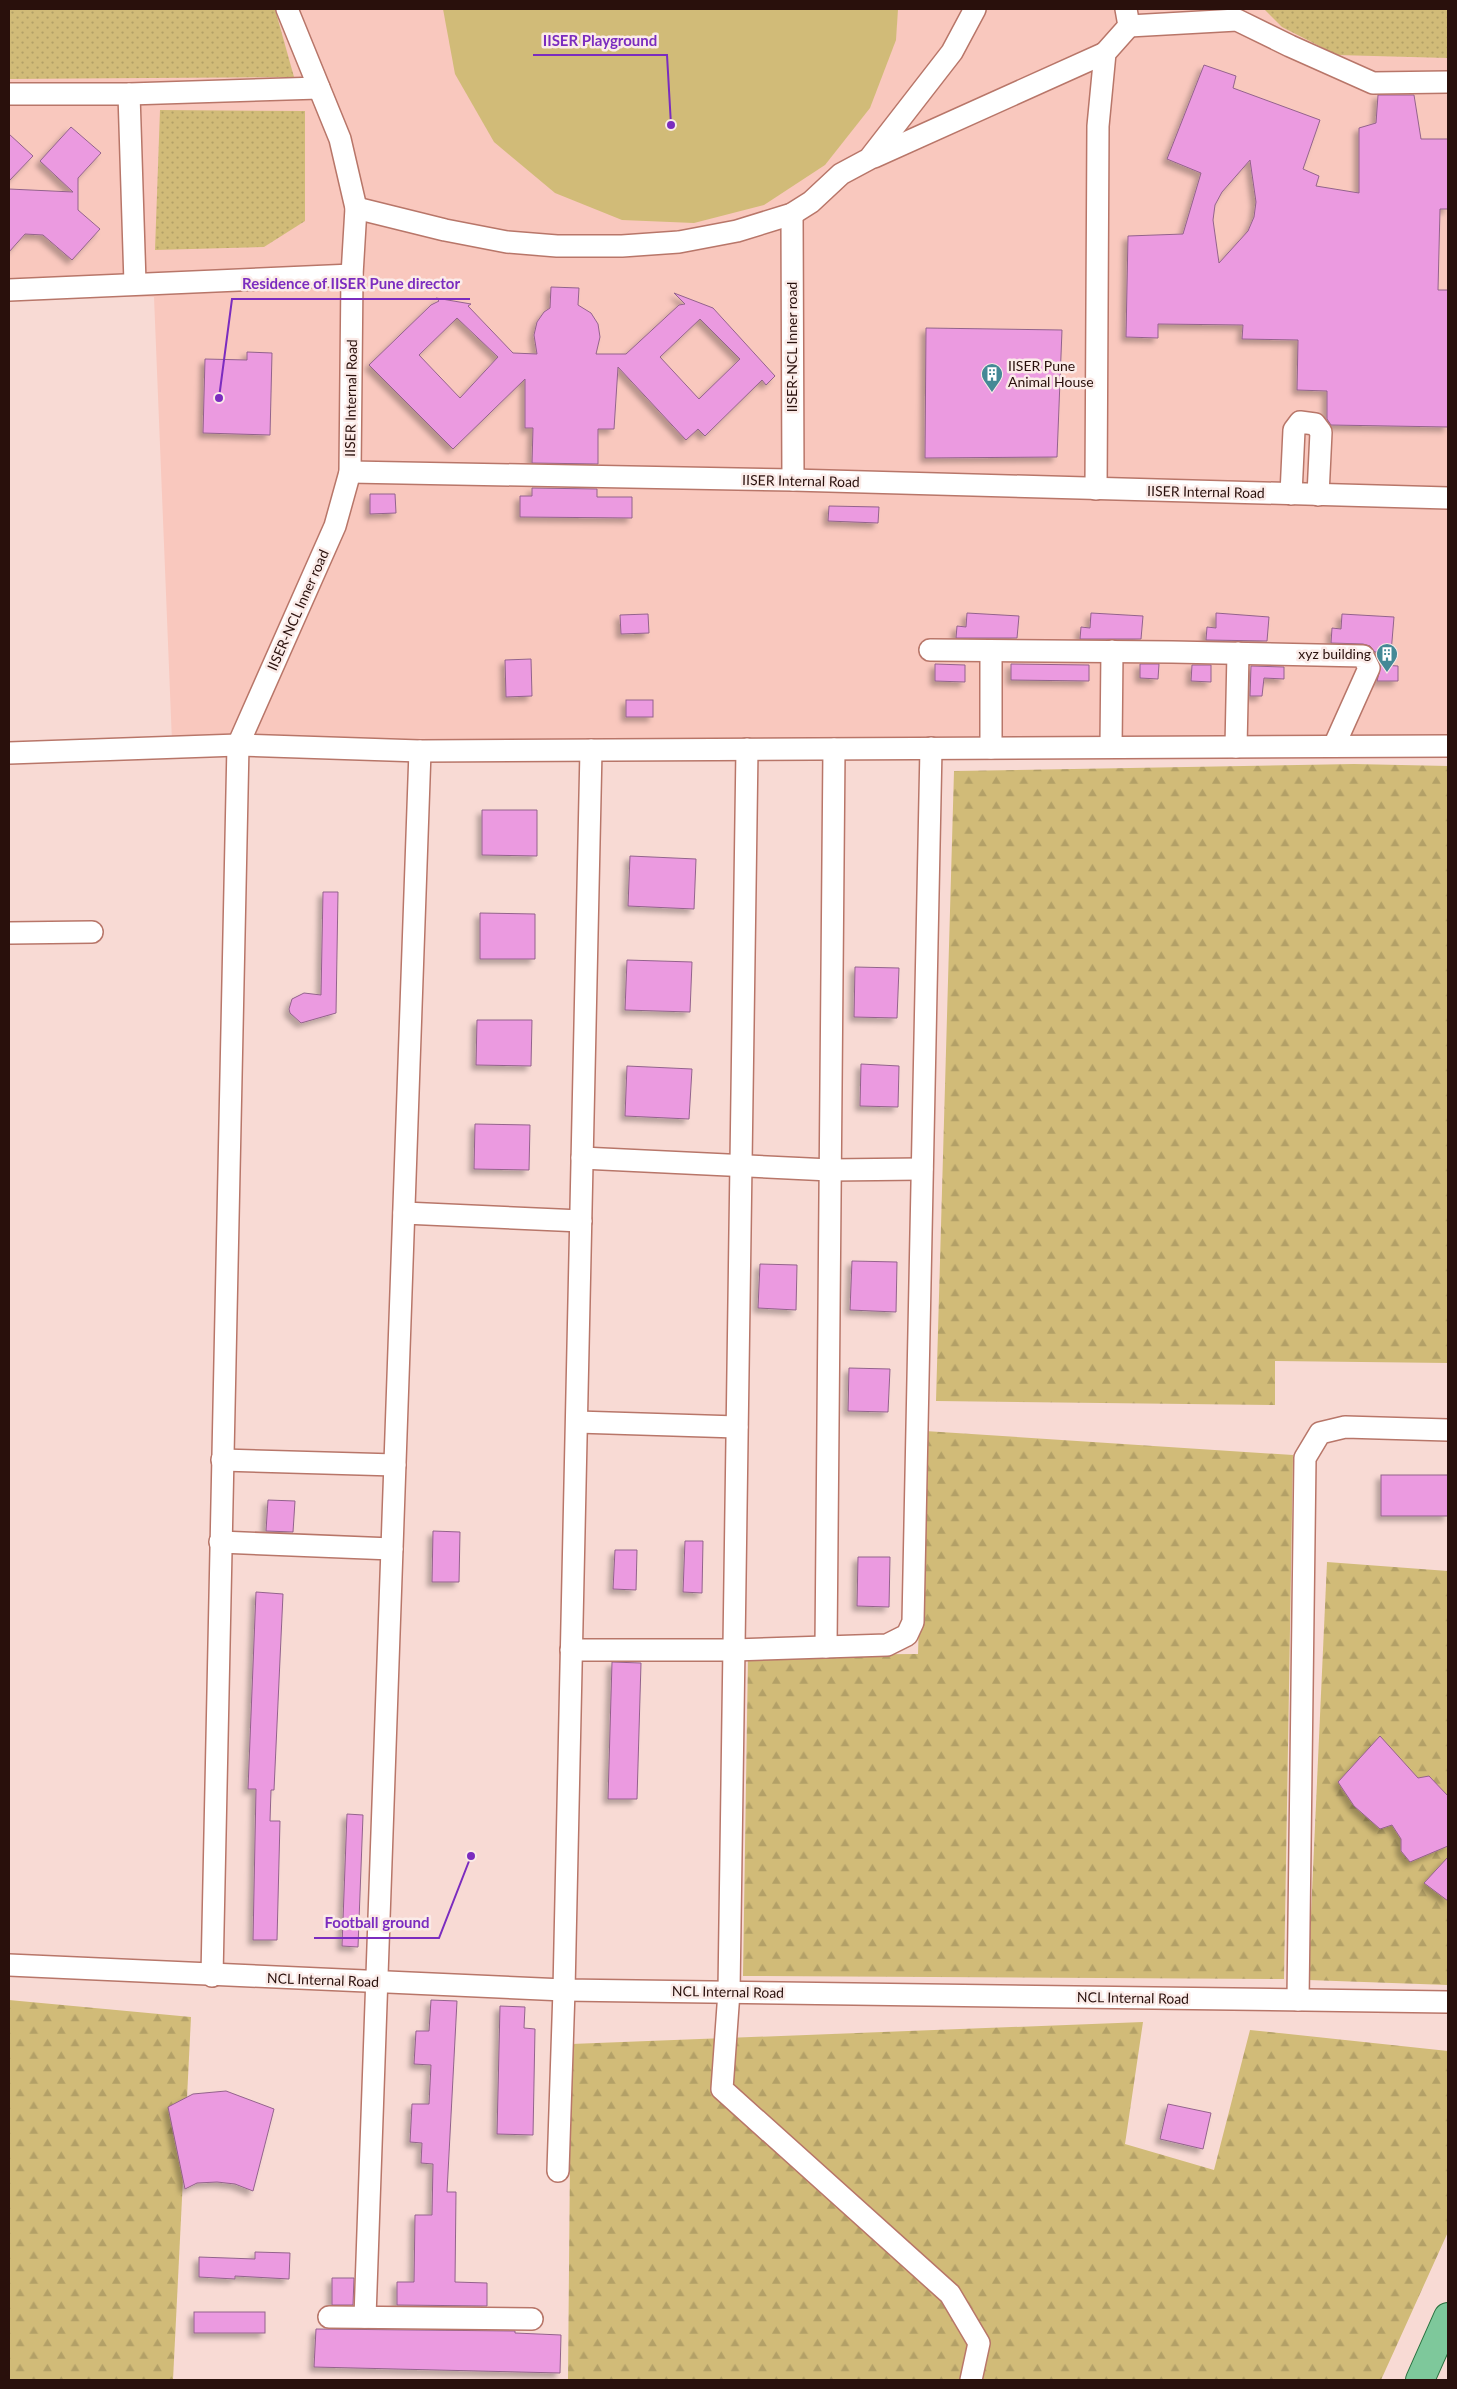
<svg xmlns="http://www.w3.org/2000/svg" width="1457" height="2389" viewBox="0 0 1457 2389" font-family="Lato,sans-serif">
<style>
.built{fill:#f9c8be}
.grass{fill:url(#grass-dots)}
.forest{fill:url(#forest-firs)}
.green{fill:#d1bb78}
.building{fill:#eb9ae0;stroke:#93638c;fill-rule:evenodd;filter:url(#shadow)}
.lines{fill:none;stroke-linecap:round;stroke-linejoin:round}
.minor-casing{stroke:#b87669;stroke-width:24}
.major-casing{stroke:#28703e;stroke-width:30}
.minor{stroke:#fff;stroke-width:21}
.major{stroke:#7ec89b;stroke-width:28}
.labels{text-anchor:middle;stroke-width:5;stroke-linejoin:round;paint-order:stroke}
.street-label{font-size:14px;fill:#29100c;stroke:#fbebe8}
.poi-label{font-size:14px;fill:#29100c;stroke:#fbebe8;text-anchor:start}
.leader{fill:none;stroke:#7b2cbf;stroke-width:2}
.callout-dot{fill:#7b2cbf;stroke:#fbebe8;stroke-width:2}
.callout-label{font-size:15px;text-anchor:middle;font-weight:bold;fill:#7b2cbf;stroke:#fbebe8;stroke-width:5;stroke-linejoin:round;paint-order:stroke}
</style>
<defs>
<pattern id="grass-dots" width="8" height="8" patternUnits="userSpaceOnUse" patternTransform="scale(1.25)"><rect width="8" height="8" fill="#d1bb78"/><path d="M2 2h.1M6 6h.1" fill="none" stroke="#b3a067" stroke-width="1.8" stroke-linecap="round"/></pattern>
<pattern id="forest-firs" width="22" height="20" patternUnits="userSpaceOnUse" patternTransform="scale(1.25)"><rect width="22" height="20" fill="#d1bb78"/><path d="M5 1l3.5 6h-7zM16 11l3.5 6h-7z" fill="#b3a067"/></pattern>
<filter id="shadow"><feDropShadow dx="-4.5" dy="4.5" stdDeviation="2.5" flood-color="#0004"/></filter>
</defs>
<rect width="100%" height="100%" fill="#f8dad4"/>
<path class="built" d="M9 9H1448V751L172 742 154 297 9 296Z"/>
<g class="grass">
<path d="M9 9H275L294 77 9 79Z"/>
<path d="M1264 9H1448V58L1337 55 1282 27Z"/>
<path d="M160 110 305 111V221L264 247 155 250Z"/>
</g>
<g class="forest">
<path d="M1354 764 1448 766V1363L1275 1361V1405L936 1401 954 771Z"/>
<path d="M925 1431 1293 1455 1284 1979 743 1976 748 1655 918 1654Z"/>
<path d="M1327 1562 1448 1571V1985L1308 1980Z"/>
<path d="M9 2000 191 2017 173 2380H9Z"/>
<path d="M1143 2022 1125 2144 1214 2170 1250 2030 1448 2051V2232L1381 2380H568L571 2044Z"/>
</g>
<path class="green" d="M443 9H898L896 40 870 108 825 165 764 205 694 223 622 220 555 193 494 142 455 74Z"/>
<g class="building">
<path d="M1204 65 1236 76 1233 88 1320 120 1303 169 1319 176 1316 186 1359 193V128L1376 123 1378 95H1414L1421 139H1448V209H1440L1438 290H1448V427L1331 425 1327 419V391L1297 390 1298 340 1242 339 1243 325 1158 324V338L1126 337 1128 236 1183 234 1201 173 1167 159ZM1250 160 1256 202 1254 217 1248 231 1219 263 1213 220 1215 205 1222 192Z"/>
<path d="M71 127 101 153 78 178V210L100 229 72 260 43 235 25 234 9 252V189L73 192 40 161Z"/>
<path d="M9 134 33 156 9 181Z"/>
<path d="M551 287 579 288 578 305 591 313 598 324 600 337 596 354H626L679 305 685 304 674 293 713 308 775 376 766 385 762 380 705 436 698 429 686 440 618 367 614 429H598V464L532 463 533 428H525V379L453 449 369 365 431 305 439 301 436 298 471 304 468 306 513 353 537 354 534 335 537 322 544 312 550 308ZM457 318 498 357 460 398 419 355ZM700 319 740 359 699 399 660 357Z"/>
<path d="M926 328 1062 330 1057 457 925 458Z"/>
<path d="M247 352 272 353 270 435 203 433 205 359 247 360Z"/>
<path d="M532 488 597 489V497H632V518L520 517V496H532Z"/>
<path d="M370 494H395L396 513 370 514Z"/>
<path d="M829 506 879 507 878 523 828 521Z"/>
<path d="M967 613 1019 616 1017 638H956L957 626 966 627Z"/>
<path d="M1091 613 1143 616 1141 639H1080L1081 627 1090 628Z"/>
<path d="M1216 613 1269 617 1267 641 1206 640 1207 627 1216 628Z"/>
<path d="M648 614 649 633 621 634 620 615Z"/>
<path d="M1342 614 1394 617 1391 653 1375 652 1370 646 1363 644 1331 643 1332 628 1341 629Z"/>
<path d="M531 659 532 696 506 697 505 660Z"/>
<path d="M935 664 965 665V682L935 681Z"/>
<path d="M1011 664 1089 665V681L1011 680Z"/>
<path d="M1140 664H1159L1158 679 1140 678Z"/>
<path d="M1192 665H1211V682L1191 681Z"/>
<path d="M1381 665 1398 666V681H1377Z"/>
<path d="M1251 666 1284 667V679L1264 678 1262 696H1250Z"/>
<rect x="626" y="700" width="27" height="17"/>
<path d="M482 810H537V856L482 855Z"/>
<path d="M630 856 696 859 694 909 628 906Z"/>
<path d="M323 892H338L336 1013 301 1023 290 1013 289 1009 292 999 304 993 321 995Z"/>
<path d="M480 913 535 914V959H480Z"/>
<path d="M627 960 692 962 690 1012 625 1010Z"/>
<path d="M855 967 899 968 897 1018 854 1017Z"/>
<path d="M477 1020H532L531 1066 476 1065Z"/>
<path d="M861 1064 899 1066 898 1107 860 1106Z"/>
<path d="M627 1066 692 1069 689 1119 625 1116Z"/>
<path d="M475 1124 530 1125 529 1170 474 1169Z"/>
<path d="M852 1261 897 1262 896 1312 850 1310Z"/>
<path d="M760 1264 797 1265 796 1310 758 1308Z"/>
<path d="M849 1368 890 1369 888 1412 848 1411Z"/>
<rect x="1381" y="1475" width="67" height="41"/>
<path d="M268 1500 295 1501 293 1532 266 1531Z"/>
<path d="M433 1531 460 1532 459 1582H432Z"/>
<path d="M685 1541H703L702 1593 683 1592Z"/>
<path d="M615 1550H637L636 1590 613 1589Z"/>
<path d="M858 1557H890L889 1607 857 1606Z"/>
<path d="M256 1592 283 1594 274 1790H271L270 1821H280L277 1940H253L256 1789H248Z"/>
<path d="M612 1662 641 1663 637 1799H608Z"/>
<path d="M1380 1736 1418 1778 1429 1776 1448 1796V1846L1410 1862 1401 1851V1839L1392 1825 1380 1829 1354 1806 1338 1782Z"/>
<path d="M347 1814 363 1815 358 1947 342 1946Z"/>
<path d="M1448 1857V1901L1424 1883Z"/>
<path d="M431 2000 457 2001 447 2192H456L455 2282 487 2283V2306L397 2305V2282H414L415 2215H432L433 2164 421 2163 422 2143 410 2142 412 2104H429L431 2065 414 2064 416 2031H429Z"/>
<path d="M500 2006 525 2007 524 2028 535 2029 533 2135 497 2134Z"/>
<path d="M226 2091 274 2109 253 2191 235 2184 217 2182 197 2183 185 2189 168 2107 193 2094Z"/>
<path d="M1168 2104 1211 2113 1203 2149 1160 2139Z"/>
<path d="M255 2252 290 2253 289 2279 235 2276V2279L199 2277V2257L255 2259Z"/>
<path d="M332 2278H354L353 2305H332Z"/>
<rect x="194" y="2312" width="71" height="21"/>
<path d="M316 2329 515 2331V2333L561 2335 560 2373 314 2367Z"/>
</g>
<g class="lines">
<g class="minor-casing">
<g id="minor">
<path d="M1129 26 1237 20 1290 46 1373 83 1448 82"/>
<path d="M9 94H129L319 88"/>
<path d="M129 94 135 283"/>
<path d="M874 157 1105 53"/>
<path d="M356 208 445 230 507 242 557 246H622L679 242 737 231 792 214 811 202 841 174 869 159 952 52 975 9"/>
<path d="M792 214 793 480"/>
<path d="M9 290 352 275"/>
<path d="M350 472 793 480 1448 498"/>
<path d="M1096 489 1098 126 1105 53 1129 26 1126 9"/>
<path d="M1291 494 1294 430 1300 422 1315 424 1321 432 1318 495"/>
<path d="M930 650 1172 652 1363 656 1369 668 1334 746"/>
<path d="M991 651V748"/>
<path d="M1111 747 1112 651"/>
<path d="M1236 747 1238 653"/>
<path d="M747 749 729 1992 722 2089 950 2294 979 2343 971 2380"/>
<path d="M9 753 238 745 420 751 1448 746"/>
<path d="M9 933 92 932"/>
<path d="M582 1158 830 1170 922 1169"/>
<path d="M404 1213 581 1221"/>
<path d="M577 1422 737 1427"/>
<path d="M222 1460 395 1465"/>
<path d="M220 1542 392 1549"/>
<path d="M826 1647 834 749"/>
<path d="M571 1650H734L887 1645 907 1635 913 1622 931 748"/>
<path d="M9 1965 564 1990 1448 2002"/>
<path d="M212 1976 238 745 335 526 350 472 352 275 356 208 340 139 287 9"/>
<path d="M1298 2000 1305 1458 1320 1433 1345 1427 1448 1430"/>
<path d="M558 2171 564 1990 591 750"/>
<path d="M329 2317 532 2319"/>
<path d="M365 2317 420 751"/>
</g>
</g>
<g class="major-casing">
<path id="major" d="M1420 2380 1448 2317"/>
</g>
<use href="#minor" class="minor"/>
<use href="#major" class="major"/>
</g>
<defs>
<g id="building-pin" transform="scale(1.125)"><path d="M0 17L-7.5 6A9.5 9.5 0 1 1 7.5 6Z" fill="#448996" stroke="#fbebe8"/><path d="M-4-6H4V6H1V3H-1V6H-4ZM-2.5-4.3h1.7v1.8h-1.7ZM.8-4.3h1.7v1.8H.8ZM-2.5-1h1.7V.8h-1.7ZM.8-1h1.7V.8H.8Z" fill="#fff"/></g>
</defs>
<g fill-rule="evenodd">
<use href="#building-pin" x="992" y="374"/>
<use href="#building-pin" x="1387" y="654"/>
</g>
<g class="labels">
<g class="street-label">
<text transform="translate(792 347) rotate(-90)" y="5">IISER-NCL Inner road</text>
<text transform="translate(351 398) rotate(-89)" y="5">IISER Internal Road</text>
<text transform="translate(801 481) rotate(1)" y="5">IISER Internal Road</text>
<text transform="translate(1206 492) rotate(1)" y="5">IISER Internal Road</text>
<text transform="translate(298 610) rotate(-66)" y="5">IISER-NCL Inner road</text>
<text transform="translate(323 1980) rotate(2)" y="5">NCL Internal Road</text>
<text transform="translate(728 1992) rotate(1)" y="5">NCL Internal Road</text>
<text transform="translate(1133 1998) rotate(1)" y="5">NCL Internal Road</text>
</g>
<g class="poi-label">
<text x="1008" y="371">IISER Pune<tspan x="1008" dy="16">Animal House</tspan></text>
<text x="1371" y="659" text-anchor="end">xyz building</text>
</g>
</g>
<path class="leader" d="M671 125L667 55H533M219 398L232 299H470M471 1856L439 1938H314"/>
<g class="callout-dot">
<circle cx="671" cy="125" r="5"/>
<circle cx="219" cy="398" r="5"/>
<circle cx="471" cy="1856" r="5"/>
</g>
<g class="callout-label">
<text x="600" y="46">IISER Playground</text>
<text x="351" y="289">Residence of IISER Pune director</text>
<text x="377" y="1928">Football ground</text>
</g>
<rect width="1457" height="2389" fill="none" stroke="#29100c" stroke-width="20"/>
</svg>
